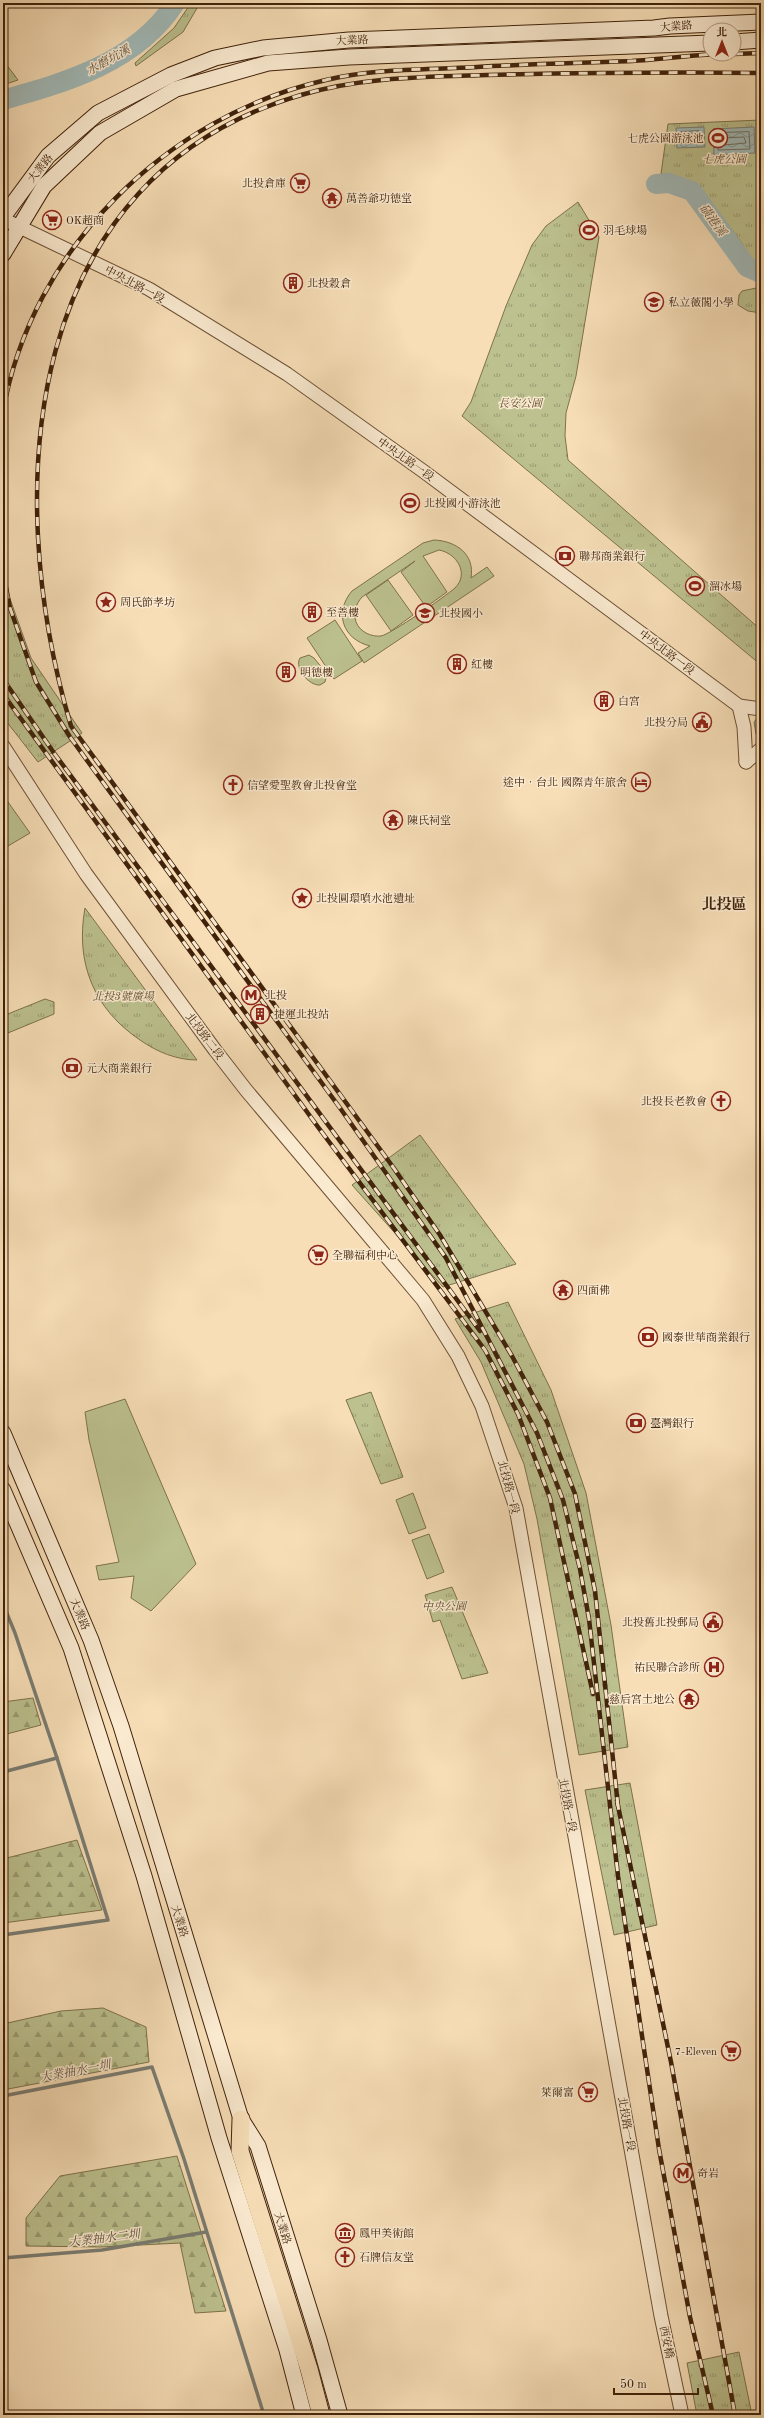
<svg xmlns="http://www.w3.org/2000/svg" width="764" height="2418" viewBox="0 0 764 2418" font-family="'Old Standard TT','Noto Serif TC',serif">
<style>
.grass{fill:#bcc18f;stroke:#7e724c;fill-rule:evenodd}
.forest{fill:url(#forest-firs);stroke:#7e724c}
.park{fill:url(#park-tufts);stroke:#7e724c}
.water{fill:url(#water-waves);stroke:#7a7d73}
.lines{fill:none;stroke-linecap:round;stroke-linejoin:round}
.shore{stroke:#706e62;stroke-width:1}
.stream{stroke:#7a7d73;stroke-width:3.5}
.river{stroke:#a1bab9;stroke-width:20}
.tertiary-casing{stroke:#6e5135;stroke-width:15}
.secondary-casing{stroke:#40220a;stroke-width:17}
.trunk-casing{stroke:#40220a;stroke-width:19}
.tertiary{stroke:#faead0;stroke-width:13}
.secondary{stroke:#faead0;stroke-width:15}
.trunk{stroke:#f7deb7;stroke-width:17}
.rail-casing{stroke:#40220a;stroke-width:4.5}
.rail{stroke:#faead0;stroke-width:3;stroke-dasharray:9;stroke-linecap:butt}
.labels{text-anchor:middle;stroke-width:3;stroke-linejoin:round;paint-order:stroke}
.street-label{font-size:11px;fill:#40220a;stroke:#faead0}
.poi-label{font-size:11px;fill:#40220a;stroke:#faead0;text-anchor:start}
.park-label{font-size:11px;font-style:italic;fill:#5f4a2b;stroke:#faead0}
.water-label{font-size:12px;font-style:italic;fill:#5d503f;stroke:#faead0}
.district-label{font-size:15px;font-weight:bold;fill:#40220a;stroke:#faead0}
</style>
<defs>
<pattern id="forest-firs" width="22" height="20" patternUnits="userSpaceOnUse"><rect width="22" height="20" fill="#bcc18f"/><path d="M5 1l3.5 6h-7zM16 11l3.5 6h-7z" fill="#9a9c73"/></pattern>
<pattern id="park-tufts" width="24" height="20" patternUnits="userSpaceOnUse"><rect width="24" height="20" fill="#bcc18f"/><path d="M3 7l-1-3M5 7V3M7 7l1-3M15 17l-1-3M17 17v-4M19 17l1-3" fill="none" stroke="#9a9c73"/></pattern>
<pattern id="water-waves" width="16" height="10" patternUnits="userSpaceOnUse"><rect width="16" height="10" fill="#a1bab9"/><path d="M0 5q4-4 8 0t8 0" fill="none" stroke="#859795"/></pattern>
</defs>
<rect width="100%" height="100%" fill="#f7deb7"/>
<filter id="stains"><feTurbulence type="fractalNoise" baseFrequency=".005" numOctaves="4"/><feColorMatrix values="0 0 0 0 .2 0 0 0 0 .09 0 0 0 0 .02 0 0 0 .5 -.17"/></filter>
<radialGradient id="worn" r=".72"><stop offset=".6" stop-color="#630" stop-opacity="0"/><stop offset="1" stop-color="#630" stop-opacity=".3"/></radialGradient>
<g class="grass">
<path d="M434 540C456 541 475 554 471 578L487 567 494 576 364 663 358 653 370 646C342 639 334 612 352 591L423 543ZM439 550C456 553 470 573 455 588 446 596 391 634 381 636 371 637 360 632 356 622 353 612 356 604 362 597L415 561 401 572 426 607 447 592 423 556Z"/>
<path d="M388 580 413 615 391 631 366 595Z"/>
<path d="M335 620 362 661 334 679 307 638Z"/>
<path d="M309 655 314 658 327 674 325 682 320 685C309 686 294 668 300 658Z"/>
<path d="M3 795 30 833 3 849Z"/>
<path d="M125 1399 196 1564 151 1611 131 1598 134 1576 99 1580 96 1566 119 1562 89 1440 85 1412Z"/>
<path d="M413 1493 426 1528 409 1534 396 1500Z"/>
<path d="M429 1534 444 1572 427 1579 412 1540Z"/>
</g>
<g class="forest">
<path d="M33 1698 41 1725 3 1735V1702Z"/>
<path d="M77 1840 102 1910 3 1923V1859Z"/>
<path d="M103 2008 146 2027 149 2062 3 2090V2024L61 2011Z"/>
<path d="M177 2156 226 2311 195 2313 180 2243 101 2247 26 2246V2218L60 2176Z"/>
</g>
<g class="park">
<path d="M191 3H200L183 32 136 66 135 63 174 28Z"/>
<path d="M686 3H761V6L686 7Z"/>
<path d="M3 60 18 80 3 85Z"/>
<path d="M761 120V270L749 268 743 245 698 184 661 174 668 124Z"/>
<path d="M578 202 599 237 576 376 566 413 565 436 568 460 761 630V665L462 416 471 402 506 306 532 245 546 226Z"/>
<path d="M761 287V313L748 311 738 305 739 295 742 291Z"/>
<path d="M3 579 31 658 82 733 38 762 3 717Z"/>
<path d="M758 717 761 718V736L756 734 754 722Z"/>
<path d="M85 908 197 1060C177 1060 157 1052 140 1040 94 1009 75 963 85 908Z"/>
<path d="M45 999 54 1002V1014L3 1035V1016Z"/>
<path d="M420 1135 516 1264 443 1287 352 1185Z"/>
<path d="M508 1302 551 1390 586 1493 611 1625 628 1747 579 1755 537 1519 524 1464 481 1362 455 1319Z"/>
<path d="M371 1392 403 1477 381 1484 346 1400Z"/>
<path d="M452 1587 488 1673 462 1679 440 1620 433 1622 425 1595Z"/>
<path d="M630 1783 657 1925 614 1935 585 1790Z"/>
<path d="M739 2352 752 2415H697L687 2363Z"/>
</g>
<g class="water">
<path d="M704 127 705 147 677 148 676 128Z"/>
<path d="M754 127 755 153 714 155 713 129Z"/>
</g>
<g class="lines">
<g class="shore">
<path d="M699 131V143H681V132Z"/>
<path d="M749 132 750 149 718 150V133Z"/>
<path d="M724 138 744 137 746 143 724 145 722 139Z"/>
</g>
<g class="stream">
<path d="M760 274 761 275"/>
<path d="M3 1604 15 1633 57 1758 108 1920 3 1935"/>
<path d="M3 1772 57 1758"/>
<path d="M3 2096 152 2067 184 2159 264 2415"/>
<path d="M3 2258 102 2250 206 2232"/>
</g>
<g class="river">
<path d="M3 100C67 82 137 62 175 3"/>
<path d="M656 184 669 183 692 191 747 267 761 273"/>
</g>
<g class="tertiary-casing">
<g id="tertiary">
<path d="M3 219 149 289 287 374 423 471 739 706 744 727 746 762"/>
<path d="M739 706 761 709"/>
<path d="M3 746 86 874 215 1050 246 1090 423 1300 458 1356 482 1406 516 1508 661 2316 682 2415"/>
<path d="M746 762 761 749"/>
</g>
</g>
<g class="secondary-casing">
<g id="secondary">
<path d="M734 42 761 40"/>
<path d="M3 217 48 156 98 113 171 75 215 58 263 48 349 40 654 28 670 26 761 22"/>
<path d="M3 254 44 186 100 133 176 89 268 63 349 57 710 43"/>
<path d="M3 1433 91 1640 121 1726 241 2119 258 2146 319 2340 340 2415"/>
<path d="M3 1490 71 1648 144 1876 219 2138 287 2350 304 2415"/>
</g>
</g>
<g class="trunk-casing">
<path id="trunk" d="M241 2119 240 2151 309 2369 321 2415"/>
</g>
<use href="#tertiary" class="tertiary"/>
<use href="#secondary" class="secondary"/>
<use href="#trunk" class="trunk"/>
<g class="rail-casing">
<g id="rail">
<path d="M734 54 761 53"/>
<path d="M3 412C31 249 167 116 326 80 375 68 427 70 477 67 528 64 580 63 632 61 662 59 691 55 721 54"/>
<path d="M3 572 10 608 36 682 70 737 340 1108 446 1258 537 1433 563 1500 580 1569 589 1619 618 1876 659 2149 690 2317 713 2415"/>
<path d="M3 679 54 753 480 1331"/>
<path d="M3 694 318 1127 485 1350 518 1414 550 1498 593 1694"/>
<path d="M617 1801 671 2062 735 2415"/>
<path d="M618 1806 595 1591 575 1494 547 1422 512 1356 440 1235 393 1167 71 726C0 486 24 176 301 95 362 77 424 77 487 75 578 73 669 72 761 73"/>
</g>
</g>
<use href="#rail" class="rail"/>
</g>
<defs>
<g id="stadium-ring" transform="scale(1)"><circle r="9.5" fill="#faead0" stroke="#8f2418" stroke-width="1.5"/><path d="M0-5a6.5 5 0 1 0 0 10a6.5 5 0 1 0 0-10ZM-3.5-1.8h7v3.6h-7Z" fill="#8f2418"/></g>
<g id="supermarket-ring" transform="scale(1)"><circle r="9.5" fill="#faead0" stroke="#8f2418" stroke-width="1.5"/><path d="M-6-5.5h2.5l.6 2H6L4.5 2H-2.5L-4.4-4H-6ZM-1.5 3.2a1.3 1.3 0 1 0 .1 0ZM3 3.2a1.3 1.3 0 1 0 .1 0Z" fill="#8f2418"/></g>
<g id="temple-ring" transform="scale(1)"><circle r="9.5" fill="#faead0" stroke="#8f2418" stroke-width="1.5"/><path d="M0-6L5-2H3V0L6.5 2.5H4V6H1.5V3h-3V6H-4V2.5H-6.5L-3 0V-2H-5Z" fill="#8f2418"/></g>
<g id="building-ring" transform="scale(1)"><circle r="9.5" fill="#faead0" stroke="#8f2418" stroke-width="1.5"/><path d="M-4-6H4V6H1V3H-1V6H-4ZM-2.5-4.3h1.7v1.8h-1.7ZM.8-4.3h1.7v1.8H.8ZM-2.5-1h1.7V.8h-1.7ZM.8-1h1.7V.8H.8Z" fill="#8f2418"/></g>
<g id="school-ring" transform="scale(1)"><circle r="9.5" fill="#faead0" stroke="#8f2418" stroke-width="1.5"/><path d="M0-5L7-2L0 1L-7-2ZM-4 1L0 2.5L4 1V4Q0 6-4 4Z" fill="#8f2418"/></g>
<g id="bank-ring" transform="scale(1)"><circle r="9.5" fill="#faead0" stroke="#8f2418" stroke-width="1.5"/><path d="M-6-4H6V4H-6ZM0-2.3a2.3 2.3 0 1 0 0 4.6a2.3 2.3 0 1 0 0-4.6Z" fill="#8f2418"/></g>
<g id="sight-ring" transform="scale(1)"><circle r="9.5" fill="#faead0" stroke="#8f2418" stroke-width="1.5"/><path d="M0-6L1.8-2.2L6-1.7L2.9 1.2L3.7 5.4L0 3.3L-3.7 5.4L-2.9 1.2L-6-1.7L-1.8-2.2Z" fill="#8f2418"/></g>
<g id="civic-ring" transform="scale(1)"><circle r="9.5" fill="#faead0" stroke="#8f2418" stroke-width="1.5"/><path d="M-.6-6.5H3V-4.5H.6V-3L4-1V1h2V6H-6V1h2V-1L-.6-3ZM-1.2 2.5V6h2.4V2.5Z" fill="#8f2418"/></g>
<g id="hotel-ring" transform="scale(1)"><circle r="9.5" fill="#faead0" stroke="#8f2418" stroke-width="1.5"/><path d="M-6-4.5h1.5V1H6V5H4.5V3h-9V5H-6ZM-4 0a1.8 1.8 0 1 1 3.6 0ZM.5 0V-2.5h3Q6-2.5 6 0Z" fill="#8f2418"/></g>
<g id="church-ring" transform="scale(1)"><circle r="9.5" fill="#faead0" stroke="#8f2418" stroke-width="1.5"/><path d="M-1.2-6h2.4v3.5h3.3v2.4h-3.3V6h-2.4V-.1h-3.3v-2.4h3.3Z" fill="#8f2418"/></g>
<g id="metro-ring" transform="scale(1)"><circle r="9.5" fill="#faead0" stroke="#8f2418" stroke-width="1.5"/><path d="M-5.5 5V-5H-3L0 0L3-5H5.5V5H3V-.5L0 4L-3-.5V5Z" fill="#8f2418"/></g>
<g id="hospital-ring" transform="scale(1)"><circle r="9.5" fill="#faead0" stroke="#8f2418" stroke-width="1.5"/><path d="M-5-5h3v3.5h4V-5h3V5h-3V1.5h-4V5h-3Z" fill="#8f2418"/></g>
<g id="museum-ring" transform="scale(1)"><circle r="9.5" fill="#faead0" stroke="#8f2418" stroke-width="1.5"/><path d="M0-6L6-3V-2H-6V-3ZM-5-1h2V3h-2ZM-1-1h2V3h-2ZM3-1h2V3H3ZM-6 4H6V6H-6Z" fill="#8f2418"/></g>
</defs>
<g fill-rule="evenodd">
<use href="#stadium-ring" x="718" y="138"/>
<use href="#supermarket-ring" x="300" y="183"/>
<use href="#temple-ring" x="332" y="198"/>
<use href="#supermarket-ring" x="52" y="220"/>
<use href="#stadium-ring" x="589" y="230"/>
<use href="#building-ring" x="293" y="283"/>
<use href="#school-ring" x="654" y="302"/>
<use href="#stadium-ring" x="410" y="503"/>
<use href="#bank-ring" x="565" y="556"/>
<use href="#stadium-ring" x="695" y="586"/>
<use href="#sight-ring" x="106" y="602"/>
<use href="#building-ring" x="312" y="612"/>
<use href="#school-ring" x="425" y="613"/>
<use href="#building-ring" x="457" y="664"/>
<use href="#building-ring" x="286" y="672"/>
<use href="#building-ring" x="604" y="701"/>
<use href="#civic-ring" x="702" y="722"/>
<use href="#hotel-ring" x="641" y="782"/>
<use href="#church-ring" x="233" y="785"/>
<use href="#temple-ring" x="393" y="820"/>
<use href="#sight-ring" x="302" y="898"/>
<use href="#metro-ring" x="251" y="995"/>
<use href="#building-ring" x="260" y="1014"/>
<use href="#bank-ring" x="72" y="1068"/>
<use href="#church-ring" x="721" y="1101"/>
<use href="#supermarket-ring" x="318" y="1255"/>
<use href="#temple-ring" x="563" y="1290"/>
<use href="#bank-ring" x="648" y="1337"/>
<use href="#bank-ring" x="636" y="1423"/>
<use href="#civic-ring" x="713" y="1622"/>
<use href="#hospital-ring" x="714" y="1667"/>
<use href="#temple-ring" x="689" y="1699"/>
<use href="#supermarket-ring" x="731" y="2051"/>
<use href="#supermarket-ring" x="588" y="2092"/>
<use href="#metro-ring" x="683" y="2173"/>
<use href="#museum-ring" x="345" y="2233"/>
<use href="#church-ring" x="345" y="2257"/>
</g>
<g class="labels">
<g class="street-label">
<text transform="translate(676 26) rotate(-5)" y="4">大業路</text>
<text transform="translate(352 40) rotate(-3)" y="4">大業路</text>
<text transform="translate(40 168) rotate(-51)" y="4">大業路</text>
<text transform="translate(135 284) rotate(28)" y="4">中央北路一段</text>
<text transform="translate(406 459) rotate(35)" y="4">中央北路一段</text>
<text transform="translate(667 652) rotate(37)" y="4">中央北路一段</text>
<text transform="translate(205 1036) rotate(53)" y="4">北投路二段</text>
<text transform="translate(509 1487) rotate(75)" y="4">北投路一段</text>
<text transform="translate(80 1614) rotate(67)" y="4">大業路</text>
<text transform="translate(568 1805) rotate(79)" y="4">北投路一段</text>
<text transform="translate(180 1921) rotate(73)" y="4">大業路</text>
<text transform="translate(627 2124) rotate(80)" y="4">北投路一段</text>
<text transform="translate(283 2228) rotate(73)" y="4">大業路</text>
<text transform="translate(667 2342) rotate(78)" y="4">西安橋</text>
</g>
<g class="poi-label">
<text x="704" y="142" text-anchor="end">七虎公園游泳池</text>
<text x="286" y="187" text-anchor="end">北投倉庫</text>
<text x="346" y="202">萬善爺功德堂</text>
<text x="66" y="224">OK超商</text>
<text x="603" y="234">羽毛球場</text>
<text x="307" y="287">北投穀倉</text>
<text x="668" y="306">私立薇閣小學</text>
<text x="424" y="507">北投國小游泳池</text>
<text x="579" y="560">聯邦商業銀行</text>
<text x="709" y="590">溜冰場</text>
<text x="120" y="606">周氏節孝坊</text>
<text x="326" y="616">至善樓</text>
<text x="439" y="617">北投國小</text>
<text x="471" y="668">紅樓</text>
<text x="300" y="676">明德樓</text>
<text x="618" y="705">白宮</text>
<text x="688" y="726" text-anchor="end">北投分局</text>
<text x="627" y="786" text-anchor="end">途中．台北 國際青年旅舍</text>
<text x="247" y="789">信望愛聖教會北投會堂</text>
<text x="407" y="824">陳氏祠堂</text>
<text x="316" y="902">北投圓環噴水池遺址</text>
<text x="265" y="999">北投</text>
<text x="274" y="1018">捷運北投站</text>
<text x="86" y="1072">元大商業銀行</text>
<text x="707" y="1105" text-anchor="end">北投長老教會</text>
<text x="332" y="1259">全聯福利中心</text>
<text x="577" y="1294">四面佛</text>
<text x="662" y="1341">國泰世華商業銀行</text>
<text x="650" y="1427">臺灣銀行</text>
<text x="699" y="1626" text-anchor="end">北投舊北投郵局</text>
<text x="700" y="1671" text-anchor="end">祐民聯合診所</text>
<text x="675" y="1703" text-anchor="end">慈后宮土地公</text>
<text x="717" y="2055" text-anchor="end">7-Eleven</text>
<text x="574" y="2096" text-anchor="end">萊爾富</text>
<text x="697" y="2177">奇岩</text>
<text x="359" y="2237">鳳甲美術館</text>
<text x="359" y="2261">石牌信友堂</text>
</g>
<g class="park-label">
<text x="724" y="163">七虎公園</text>
<text x="520" y="407">長安公園</text>
<text x="123" y="1000">北投3號廣場</text>
<text x="444" y="1610">中央公園</text>
</g>
<g class="water-label">
<text transform="translate(108 60) rotate(-29)" y="4">水磨坑溪</text>
<text transform="translate(713 220) rotate(54)" y="4">磺港溪</text>
<text transform="translate(75 2071) rotate(-11)" y="4">大業抽水一圳</text>
<text transform="translate(104 2238) rotate(-7)" y="4">大業抽水二圳</text>
</g>
<g class="district-label">
<text x="724" y="909">北投區</text>
</g>
</g>
<rect width="764" height="2418" fill="none" stroke="#f7deb7" stroke-width="16"/>
<rect x="4" y="4" width="756" height="2410" fill="none" stroke="#40220a" stroke-width="2"/>
<rect x="8" y="8" width="748" height="2402" fill="none" stroke="#40220a"/>
<g transform="translate(722 42)"><circle r="19" fill="#faead0" stroke="#b09a81"/>
<path d="M0-3L7 15L0 10L-7 15Z" fill="#8f2418"/>
<text y="-6" font-size="11" font-weight="bold" text-anchor="middle" fill="#40220a">北</text>
</g>
<path d="M614 2388v6h84v-6" fill="none" stroke="#40220a" stroke-width="2"/>
<text x="620" y="2388" font-size="12" fill="#40220a" stroke="#faead0" stroke-width="3" paint-order="stroke">50 m</text>
<rect width="100%" height="100%" filter="url(#stains)"/>
<rect width="100%" height="100%" fill="url(#worn)"/>
</svg>
